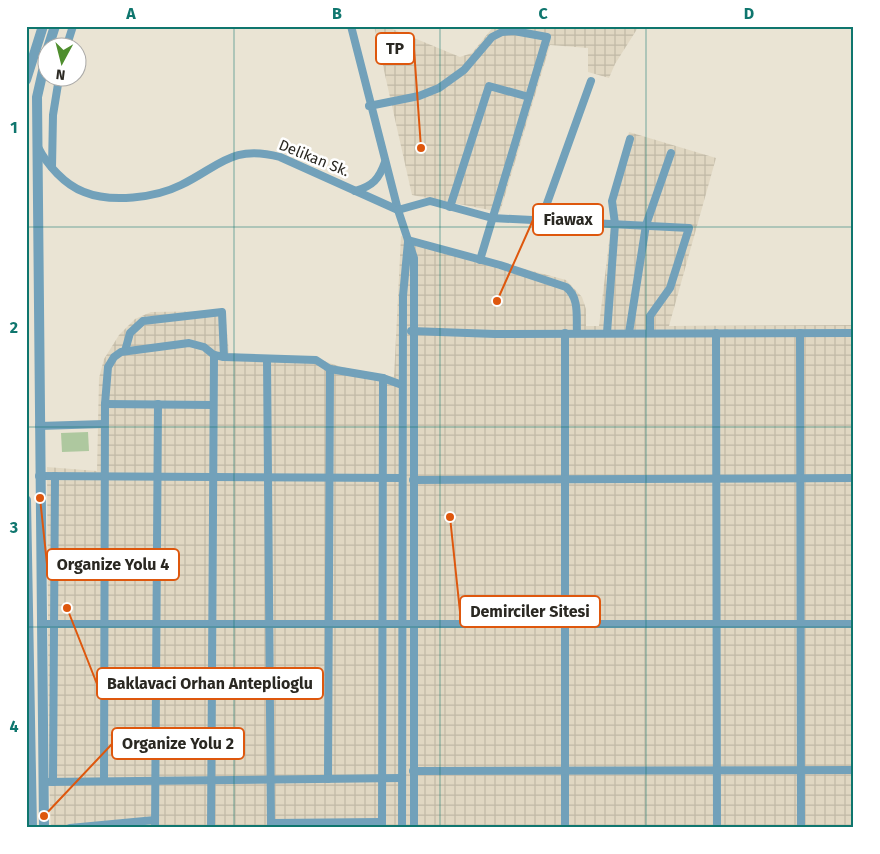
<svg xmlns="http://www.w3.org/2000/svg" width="880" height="854" viewBox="0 0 880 854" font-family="'Fira Sans',sans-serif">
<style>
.industrial{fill:url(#industrial-grid)}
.pitch{fill:#aec89f}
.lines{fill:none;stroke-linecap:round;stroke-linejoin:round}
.minor{stroke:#72a1ba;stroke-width:8}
.tertiary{stroke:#72a1ba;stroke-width:10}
.grid{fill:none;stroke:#0f766e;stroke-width:1;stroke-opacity:0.55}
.labels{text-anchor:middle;stroke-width:5;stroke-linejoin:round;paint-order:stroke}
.street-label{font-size:15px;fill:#2a2822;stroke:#fff}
.leader{fill:none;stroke:#de570d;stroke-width:2}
.callout-dot{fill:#de570d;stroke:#fff;stroke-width:2}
.callout{fill:#fff;stroke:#de570d;stroke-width:2}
.callout-label{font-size:16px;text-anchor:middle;font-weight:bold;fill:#2a2822}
.neatline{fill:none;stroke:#0f766e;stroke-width:2}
.grid-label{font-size:16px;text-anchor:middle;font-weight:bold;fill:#0f766e}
</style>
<defs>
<pattern id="industrial-grid" width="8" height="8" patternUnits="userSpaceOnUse" patternTransform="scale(1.25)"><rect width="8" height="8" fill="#e0d7c2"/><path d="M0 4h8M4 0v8" fill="none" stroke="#c0b9a6"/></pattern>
</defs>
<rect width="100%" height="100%" fill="#eae4d4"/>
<g class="industrial">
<path d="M374 26H385L460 57 472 53 494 26H639L615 64 609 78 588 72V48L550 45 500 212 412 195Z"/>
<path d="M629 132 716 158 669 326 854 325V828H51L49 778 47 467 97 471 99 378 104 359 119 335 135 319 151 312 225 311 229 353 324 361 341 367 394 377 401 236 566 280 582 297 586 309V326H599L612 217Z"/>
</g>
<path class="pitch" d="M88 432 89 451 62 452 61 433Z"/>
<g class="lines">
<g class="minor">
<path d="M351 26 398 210 414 258V828"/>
<path d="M66 48 73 26"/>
<path d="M369 106 419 96 439 88 464 70 492 37 502 32 514 31 547 37 480 260"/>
<path d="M38 147C47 165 65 185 84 192 111 203 155 198 181 185 220 166 232 144 280 157L398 210"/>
<path d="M52 167 53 115 59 78"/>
<path d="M355 191C373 186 379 179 385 162"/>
<path d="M450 207 489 86 529 97"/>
<path d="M398 210 430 201 492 218 689 228 670 288 650 316V333"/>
<path d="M541 220 591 81"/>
<path d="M408 240 500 265 566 287C580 298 576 318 577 333"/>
<path d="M411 331 495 334 854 333"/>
<path d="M565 333V828"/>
<path d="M607 333 615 224 612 201 630 139"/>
<path d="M629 333 646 225 671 153"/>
<path d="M716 333 717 828"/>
<path d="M800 333 801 828"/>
<path d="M125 351 130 333 143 321 222 312 224 357"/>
<path d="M267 360 271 828"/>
<path d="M105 404 213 405"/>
<path d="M39 426 104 424"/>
<path d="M39 476 402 478"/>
<path d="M413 480 854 478"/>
<path d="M41 624H854"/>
<path d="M413 771 854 770"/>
<path d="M328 779 330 369"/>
<path d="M104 781 105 404 108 367 114 357 121 352 189 343 204 347 214 355 224 357 316 360 330 369 383 378"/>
<path d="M43 782 402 778"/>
<path d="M53 782 55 476"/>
<path d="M271 823 382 822"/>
<path d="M70 828 155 820"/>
<path d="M155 828 158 404"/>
<path d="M211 828 214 355"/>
<path d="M382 828 383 378 402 385"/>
<path d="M402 828 403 296 408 242"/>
</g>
<g class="tertiary">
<path d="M48 48 55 26"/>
<path d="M26 80 43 26"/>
<path d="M26 500 32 828"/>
<path d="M44 828 37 97 48 49"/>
</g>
</g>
<path class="grid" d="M234 26V828M440 26V828M646 26V828M26 227H854M26 427H854M26 627H854"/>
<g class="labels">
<g class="street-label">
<text transform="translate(314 158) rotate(22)" y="5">Delikan Sk.</text>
</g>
</g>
<path class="leader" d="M421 148L414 49M497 301L533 220M40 498L47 564M450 517L460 612M67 608L97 684M44 816L112 744"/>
<g class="callout-dot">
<circle cx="421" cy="148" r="5"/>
<circle cx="497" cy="301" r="5"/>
<circle cx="40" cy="498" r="5"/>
<circle cx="450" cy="517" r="5"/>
<circle cx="67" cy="608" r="5"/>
<circle cx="44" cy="816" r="5"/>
</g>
<g class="callout">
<rect x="376" y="33" width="38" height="31" rx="5"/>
<rect x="533" y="204" width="70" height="31" rx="5"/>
<rect x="47" y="549" width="132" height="31" rx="5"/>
<rect x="460" y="596" width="140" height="31" rx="5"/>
<rect x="97" y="668" width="226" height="31" rx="5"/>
<rect x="112" y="728" width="132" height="31" rx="5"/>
</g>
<g class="callout-label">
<text x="395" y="54">TP</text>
<text x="568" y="225">Fiawax</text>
<text x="113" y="570">Organize Yolu 4</text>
<text x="530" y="617">Demirciler Sitesi</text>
<text x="210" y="689">Baklavaci Orhan Anteplioglu</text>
<text x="178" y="749">Organize Yolu 2</text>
</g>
<rect width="880" height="854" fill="none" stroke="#ffffff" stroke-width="55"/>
<g transform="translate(62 62) rotate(187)"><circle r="24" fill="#ffffff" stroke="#aaa9a7"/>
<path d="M0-4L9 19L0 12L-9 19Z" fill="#4f8e2e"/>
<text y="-8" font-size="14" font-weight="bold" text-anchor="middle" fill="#2a2822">N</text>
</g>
<rect x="28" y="28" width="824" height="798" class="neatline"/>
<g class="grid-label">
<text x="131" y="19">A</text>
<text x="337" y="19">B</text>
<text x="543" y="19">C</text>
<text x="749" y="19">D</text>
<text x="14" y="133">1</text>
<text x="14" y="333">2</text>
<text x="14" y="533">3</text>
<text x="14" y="732">4</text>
</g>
</svg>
